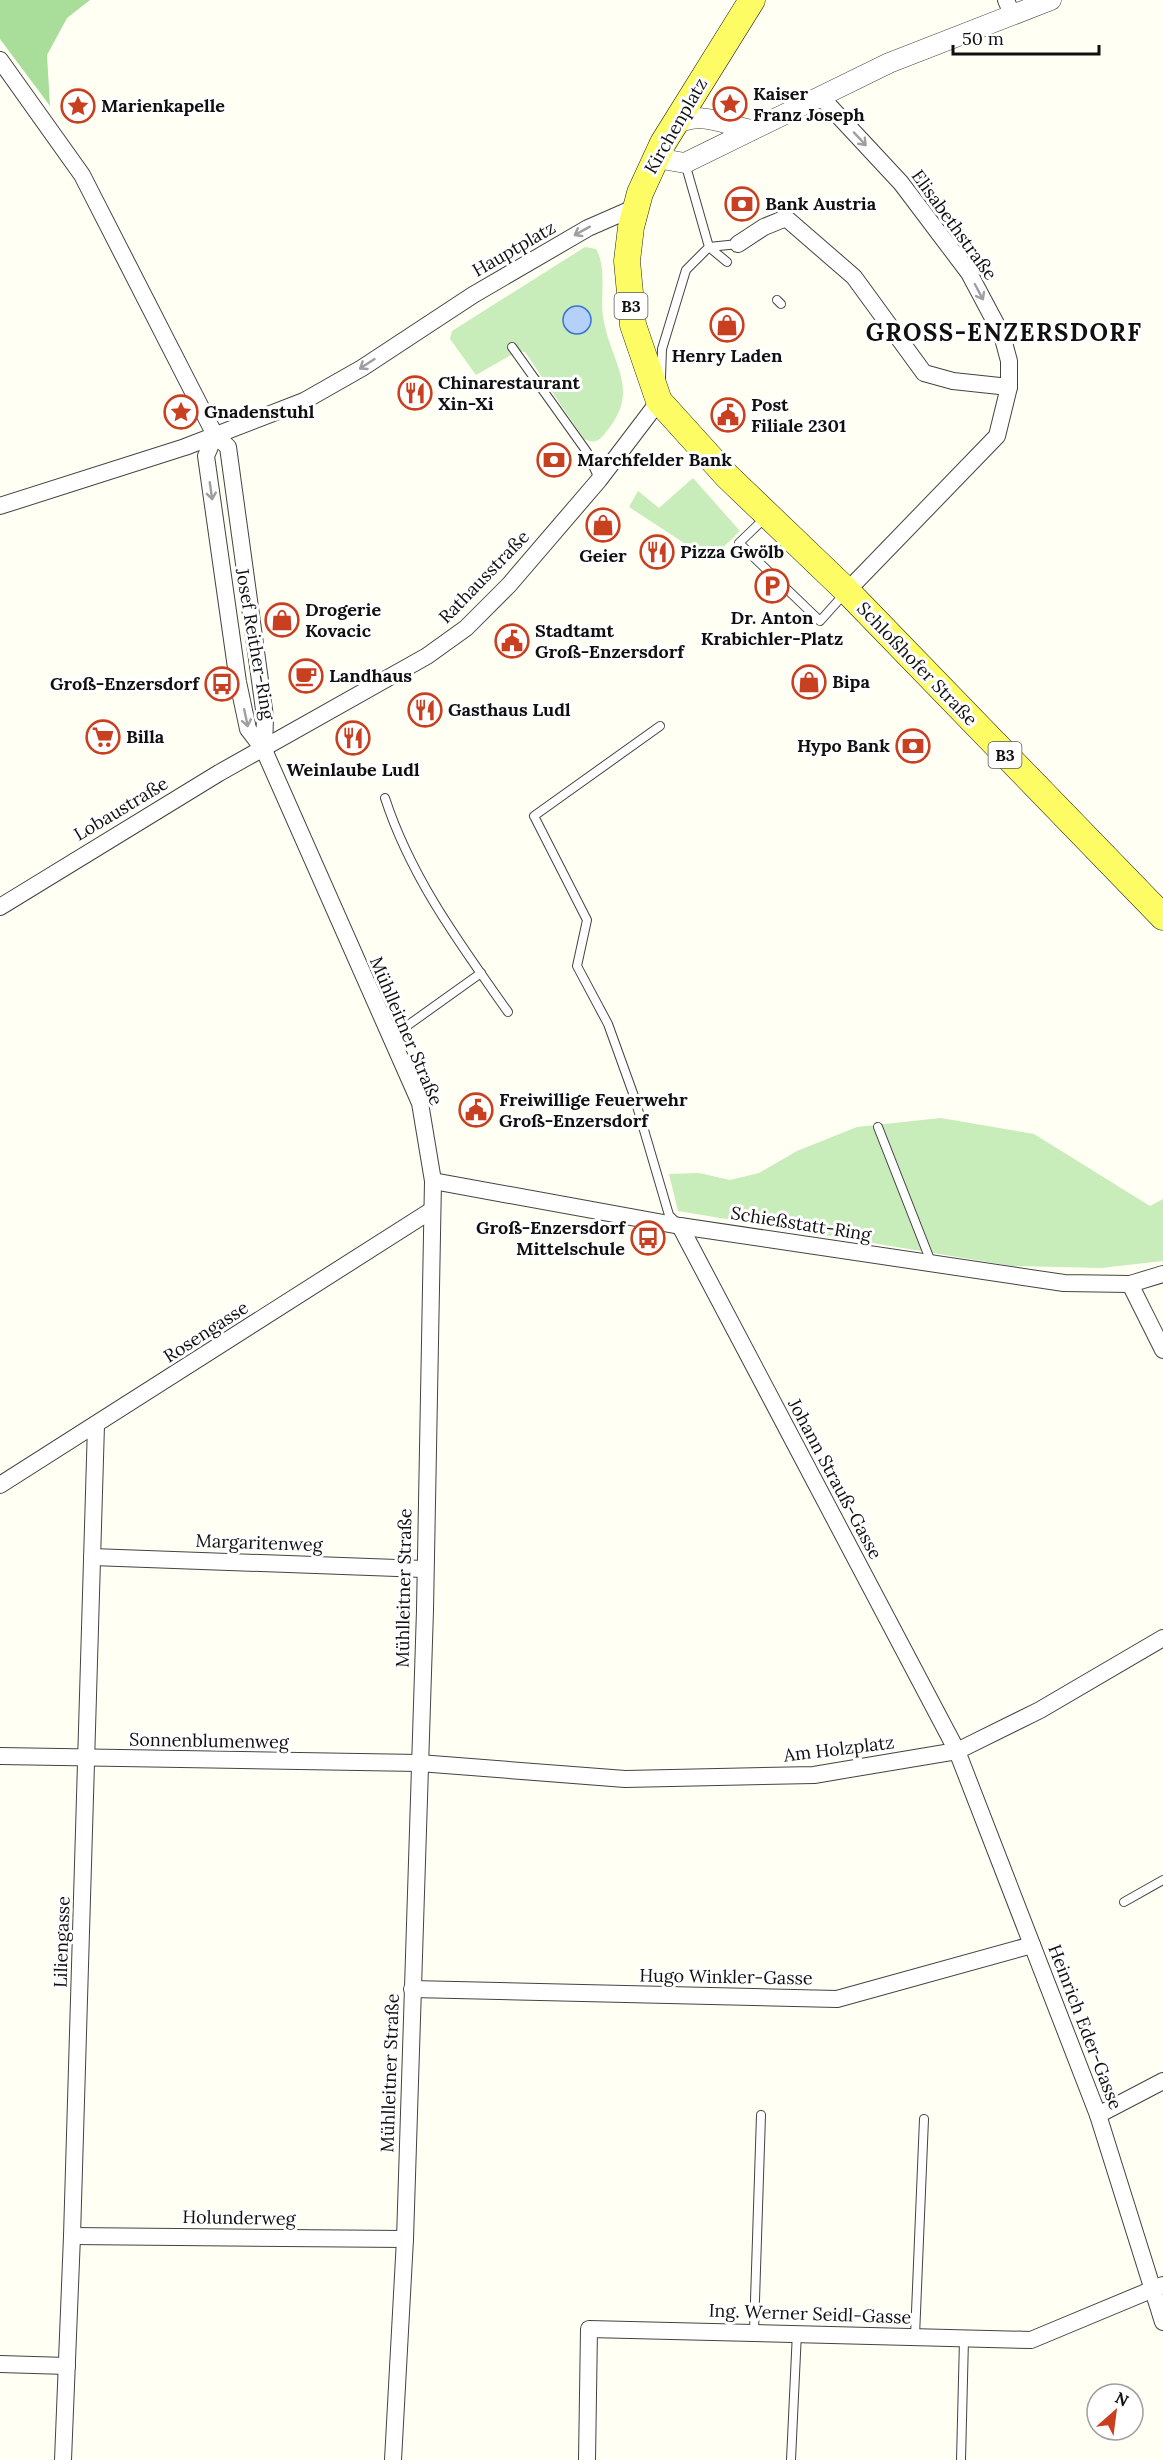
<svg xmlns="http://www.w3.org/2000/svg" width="1163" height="2460" viewBox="0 0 1163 2460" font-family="Lora,serif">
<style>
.green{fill:#c8ecba}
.forest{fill:#a8de99}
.water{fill:#b5d0f9;stroke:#3972d4;stroke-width:1.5}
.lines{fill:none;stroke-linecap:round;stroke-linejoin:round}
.service-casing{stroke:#434343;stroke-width:10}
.minor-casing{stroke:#434343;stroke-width:18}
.tertiary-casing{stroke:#434343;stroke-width:21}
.primary-casing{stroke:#212121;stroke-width:27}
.service{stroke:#fff;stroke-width:8}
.minor{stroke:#fff;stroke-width:16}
.tertiary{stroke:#fff;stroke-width:20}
.primary{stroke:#fefc65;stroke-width:26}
.oneway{stroke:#9f9f9f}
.labels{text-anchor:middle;stroke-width:6;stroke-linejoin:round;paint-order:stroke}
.shield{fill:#fff;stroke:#585858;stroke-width:1.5}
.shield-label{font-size:16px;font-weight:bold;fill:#101010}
.poi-label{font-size:18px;font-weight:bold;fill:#101010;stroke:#fff;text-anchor:start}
.street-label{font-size:18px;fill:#101010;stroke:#fff}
.district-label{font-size:24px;font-weight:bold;letter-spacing:1.5px;fill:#101010;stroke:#fff}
</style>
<rect width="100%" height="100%" fill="#fffff3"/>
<g class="green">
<path d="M585 247 596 249C607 267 600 296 603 317 611 365 642 389 606 432 599 441 595 444 584 439L525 352 518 351 476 375 450 339 452 331Z"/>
<path d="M693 478 740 531 710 560 629 507 638 491 659 508Z"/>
<path d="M941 1118 1034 1134 1150 1206 1163 1199V1261L1101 1268 1012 1266 678 1211 669 1174 699 1173 730 1180 759 1173 797 1151 857 1127Z"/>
</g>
<path class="forest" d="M0 0H90L67 18 47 55 50 106 0 39Z"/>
<circle class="water" cx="577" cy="320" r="14"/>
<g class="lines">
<g class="service-casing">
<g id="service">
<path d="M709 247 738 244"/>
<path d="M709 247 727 262"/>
<path d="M777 300 781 304"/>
<path d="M512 347 587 452 599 479"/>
<path d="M661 377 662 349 686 270 709 247 685 163"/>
<path d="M766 517 739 543 820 621 846 592"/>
<path d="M660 726 534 816 587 920 577 966 608 1024 634 1096 669 1215 677 1223"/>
<path d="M385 798C411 878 460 944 508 1012"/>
<path d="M390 1038 481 973"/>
<path d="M878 1127 931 1262"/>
<path d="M1124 1902 1163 1880"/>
<path d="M754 2331 761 2115"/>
<path d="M915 2336 924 2119"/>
<path d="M791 2460 797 2332"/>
<path d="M961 2460 964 2339"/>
</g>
</g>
<g class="minor-casing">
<g id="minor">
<path d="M1006 0 1012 14"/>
<path d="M0 60 82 175 215 435 228 447 265 717 264 750"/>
<path d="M820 96 901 183 969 273 1002 335 1009 361V387L997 436 847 591"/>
<path d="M738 244 764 227 786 218 854 277 924 373 953 381 1009 387"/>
<path d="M215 435 206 456 238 682 248 729 264 750 420 1103 433 1181 425 1610 405 2239 393 2460"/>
<path d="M0 506 185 447 304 401 362 368 473 295 588 228 636 207"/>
<path d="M0 907 219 773 427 656 466 628 509 585 599 480 659 401"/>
<path d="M433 1181 680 1226 1064 1283 1130 1284 1163 1274"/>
<path d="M680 1226 957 1751 1098 2115 1163 2322"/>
<path d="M1130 1284 1163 1350"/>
<path d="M0 1485 432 1210"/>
<path d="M92 1557 424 1569"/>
<path d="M0 1756 419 1763 625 1779 814 1775 957 1751 1040 1710 1163 1638"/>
<path d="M412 1989 837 1999 1032 1945"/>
<path d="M1098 2115 1163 2081"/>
<path d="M72 2236 405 2239"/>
<path d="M0 2364 67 2366"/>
<path d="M63 2460 72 2236 96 1425"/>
<path d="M587 2460 589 2329 1031 2340 1163 2285"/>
</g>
</g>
<g class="tertiary-casing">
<g id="tertiary">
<path d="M672 127C697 108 725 125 752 130"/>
<path d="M656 158 685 163 889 63 1051 0"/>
</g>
</g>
<g class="primary-casing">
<path id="primary" d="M752 0 663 143 640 193 631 227 627 261 633 325 659 401 727 476 847 591 1163 917"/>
</g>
<use href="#service" class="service"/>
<use href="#minor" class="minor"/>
<use href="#tertiary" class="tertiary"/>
<use href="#primary" class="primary"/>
</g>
<defs><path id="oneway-shaft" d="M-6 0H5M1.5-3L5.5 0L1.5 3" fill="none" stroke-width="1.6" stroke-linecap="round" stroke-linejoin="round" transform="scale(1.5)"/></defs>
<g class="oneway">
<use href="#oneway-shaft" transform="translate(860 139) rotate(47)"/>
<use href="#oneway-shaft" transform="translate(582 231) rotate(151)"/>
<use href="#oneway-shaft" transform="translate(979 292) rotate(62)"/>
<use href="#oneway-shaft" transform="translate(367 364) rotate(147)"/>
<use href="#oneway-shaft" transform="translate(211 491) rotate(82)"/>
<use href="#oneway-shaft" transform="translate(246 718) rotate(78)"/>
</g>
<defs>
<g id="sight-ring" transform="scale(1.725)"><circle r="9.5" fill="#fff" stroke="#c84020" stroke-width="1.5"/><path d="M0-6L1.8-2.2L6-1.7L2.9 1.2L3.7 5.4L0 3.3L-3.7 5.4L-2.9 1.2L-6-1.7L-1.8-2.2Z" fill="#c84020"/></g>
<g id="bank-ring" transform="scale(1.725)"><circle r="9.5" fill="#fff" stroke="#c84020" stroke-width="1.5"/><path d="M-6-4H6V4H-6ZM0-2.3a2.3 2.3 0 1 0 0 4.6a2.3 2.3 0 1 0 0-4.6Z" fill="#c84020"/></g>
<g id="shop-ring" transform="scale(1.725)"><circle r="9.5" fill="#fff" stroke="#c84020" stroke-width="1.5"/><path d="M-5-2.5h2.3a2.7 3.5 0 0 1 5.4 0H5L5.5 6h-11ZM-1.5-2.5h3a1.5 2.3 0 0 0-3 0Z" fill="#c84020"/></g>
<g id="restaurant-ring" transform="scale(1.725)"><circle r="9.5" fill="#fff" stroke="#c84020" stroke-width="1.5"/><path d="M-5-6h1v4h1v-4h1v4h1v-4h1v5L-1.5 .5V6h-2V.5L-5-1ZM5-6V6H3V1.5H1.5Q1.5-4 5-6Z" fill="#c84020"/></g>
<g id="civic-ring" transform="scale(1.725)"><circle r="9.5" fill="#fff" stroke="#c84020" stroke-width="1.5"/><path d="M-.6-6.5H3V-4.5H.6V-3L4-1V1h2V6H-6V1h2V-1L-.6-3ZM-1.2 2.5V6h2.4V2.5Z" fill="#c84020"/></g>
<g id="parking-ring" transform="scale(1.725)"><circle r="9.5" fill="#fff" stroke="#c84020" stroke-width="1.5"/><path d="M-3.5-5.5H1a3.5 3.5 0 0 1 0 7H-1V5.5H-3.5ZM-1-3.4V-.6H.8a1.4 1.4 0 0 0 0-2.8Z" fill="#c84020"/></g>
<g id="cafe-ring" transform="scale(1.725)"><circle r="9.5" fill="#fff" stroke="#c84020" stroke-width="1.5"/><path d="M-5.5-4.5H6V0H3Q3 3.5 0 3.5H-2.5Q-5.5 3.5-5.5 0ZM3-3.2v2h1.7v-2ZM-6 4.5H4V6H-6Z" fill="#c84020"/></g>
<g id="bus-ring" transform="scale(1.725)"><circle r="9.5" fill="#fff" stroke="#c84020" stroke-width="1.5"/><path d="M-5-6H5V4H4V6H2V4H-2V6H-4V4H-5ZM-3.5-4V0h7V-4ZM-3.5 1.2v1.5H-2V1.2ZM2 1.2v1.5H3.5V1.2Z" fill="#c84020"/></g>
<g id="supermarket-ring" transform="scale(1.725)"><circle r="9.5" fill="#fff" stroke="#c84020" stroke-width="1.5"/><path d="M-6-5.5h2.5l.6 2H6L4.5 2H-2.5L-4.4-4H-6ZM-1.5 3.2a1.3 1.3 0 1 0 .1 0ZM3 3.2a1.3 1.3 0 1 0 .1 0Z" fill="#c84020"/></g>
</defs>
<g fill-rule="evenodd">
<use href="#sight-ring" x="730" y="104"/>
<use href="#sight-ring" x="78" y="106"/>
<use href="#bank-ring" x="742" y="204"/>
<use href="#shop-ring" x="727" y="325"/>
<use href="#restaurant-ring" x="415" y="393"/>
<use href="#sight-ring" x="181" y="412"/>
<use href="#civic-ring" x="728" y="415"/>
<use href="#bank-ring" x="554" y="460"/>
<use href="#shop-ring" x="603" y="525"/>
<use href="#restaurant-ring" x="657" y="552"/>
<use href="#parking-ring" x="772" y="586"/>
<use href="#shop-ring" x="282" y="620"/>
<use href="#civic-ring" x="512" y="641"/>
<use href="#cafe-ring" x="306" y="676"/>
<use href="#shop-ring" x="809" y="682"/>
<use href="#bus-ring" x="222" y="684"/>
<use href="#restaurant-ring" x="425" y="710"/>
<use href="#supermarket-ring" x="103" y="737"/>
<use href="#restaurant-ring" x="353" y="738"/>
<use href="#bank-ring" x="913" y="746"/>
<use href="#civic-ring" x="476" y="1110"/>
<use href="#bus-ring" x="648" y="1238"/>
</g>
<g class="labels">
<g class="shield">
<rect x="614.5" y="293" width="33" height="26" rx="4.5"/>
<rect x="988.5" y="742" width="33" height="26" rx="4.5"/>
</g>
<g class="shield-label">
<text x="631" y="312">B3</text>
<text x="1005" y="761">B3</text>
</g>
<g class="poi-label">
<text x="753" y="100">Kaiser<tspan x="753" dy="21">Franz Joseph</tspan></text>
<text x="101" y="112">Marienkapelle</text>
<text x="765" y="210">Bank Austria</text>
<text x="727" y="362" text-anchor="middle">Henry Laden</text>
<text x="438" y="389">Chinarestaurant<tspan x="438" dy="21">Xin-Xi</tspan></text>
<text x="751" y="411">Post<tspan x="751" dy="21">Filiale 2301</tspan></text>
<text x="204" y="418">Gnadenstuhl</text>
<text x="577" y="466">Marchfelder Bank</text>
<text x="680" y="558">Pizza Gwölb</text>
<text x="603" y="562" text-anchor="middle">Geier</text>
<text x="305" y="616">Drogerie<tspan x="305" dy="21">Kovacic</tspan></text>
<text x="772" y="624" text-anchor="middle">Dr. Anton<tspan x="772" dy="21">Krabichler-Platz</tspan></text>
<text x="535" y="637">Stadtamt<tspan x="535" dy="21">Groß-Enzersdorf</tspan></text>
<text x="329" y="682">Landhaus</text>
<text x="832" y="688">Bipa</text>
<text x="199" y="690" text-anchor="end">Groß-Enzersdorf</text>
<text x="448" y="716">Gasthaus Ludl</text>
<text x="126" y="743">Billa</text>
<text x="890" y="752" text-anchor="end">Hypo Bank</text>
<text x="353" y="776" text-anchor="middle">Weinlaube Ludl</text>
<text x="499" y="1106">Freiwillige Feuerwehr<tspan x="499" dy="21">Groß-Enzersdorf</tspan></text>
<text x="625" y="1234" text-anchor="end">Groß-Enzersdorf<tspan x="625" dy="21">Mittelschule</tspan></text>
</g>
<g class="street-label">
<text transform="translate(676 126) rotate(-60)" y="6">Kirchenplatz</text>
<text transform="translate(954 225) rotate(54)" y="6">Elisabethstraße</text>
<text transform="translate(514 249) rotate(-30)" y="6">Hauptplatz</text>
<text transform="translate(484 577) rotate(-46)" y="6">Rathausstraße</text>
<text transform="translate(255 644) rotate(80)" y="6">Josef Reither-Ring</text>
<text transform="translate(917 664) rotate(46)" y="6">Schloßhofer Straße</text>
<text transform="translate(121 809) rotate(-31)" y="6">Lobaustraße</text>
<text transform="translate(406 1031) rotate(67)" y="6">Mühlleitner Straße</text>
<text transform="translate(801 1224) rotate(9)" y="6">Schießstatt-Ring</text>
<text transform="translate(206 1332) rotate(-33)" y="6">Rosengasse</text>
<text transform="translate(835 1479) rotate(62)" y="6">Johann Strauß-Gasse</text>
<text transform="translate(259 1543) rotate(2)" y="6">Margaritenweg</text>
<text transform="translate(404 1588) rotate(-89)" y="6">Mühlleitner Straße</text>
<text transform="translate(209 1741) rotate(1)" y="6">Sonnenblumenweg</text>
<text transform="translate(839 1749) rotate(-7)" y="6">Am Holzplatz</text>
<text transform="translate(62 1942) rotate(-88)" y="6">Liliengasse</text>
<text transform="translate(726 1977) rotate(1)" y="6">Hugo Winkler-Gasse</text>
<text transform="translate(1085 2027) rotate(69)" y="6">Heinrich Eder-Gasse</text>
<text transform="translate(390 2073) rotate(-88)" y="6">Mühlleitner Straße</text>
<text transform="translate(239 2218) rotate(1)" y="6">Holunderweg</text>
<text transform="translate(810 2314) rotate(2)" y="6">Ing. Werner Seidl-Gasse</text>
</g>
<g class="district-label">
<text x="1004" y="341">GROSS-ENZERSDORF</text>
</g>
</g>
<g transform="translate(1115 2412) rotate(28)"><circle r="28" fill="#ffffff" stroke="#9f9f9f" stroke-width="1.5"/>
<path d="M0-4.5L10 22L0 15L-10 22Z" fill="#c84020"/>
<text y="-9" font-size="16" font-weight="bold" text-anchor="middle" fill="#101010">N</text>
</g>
<path d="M953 45v9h146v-9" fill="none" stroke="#101010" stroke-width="3"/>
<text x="962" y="45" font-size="18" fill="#101010" stroke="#ffffff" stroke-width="4.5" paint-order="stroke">50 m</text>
</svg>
